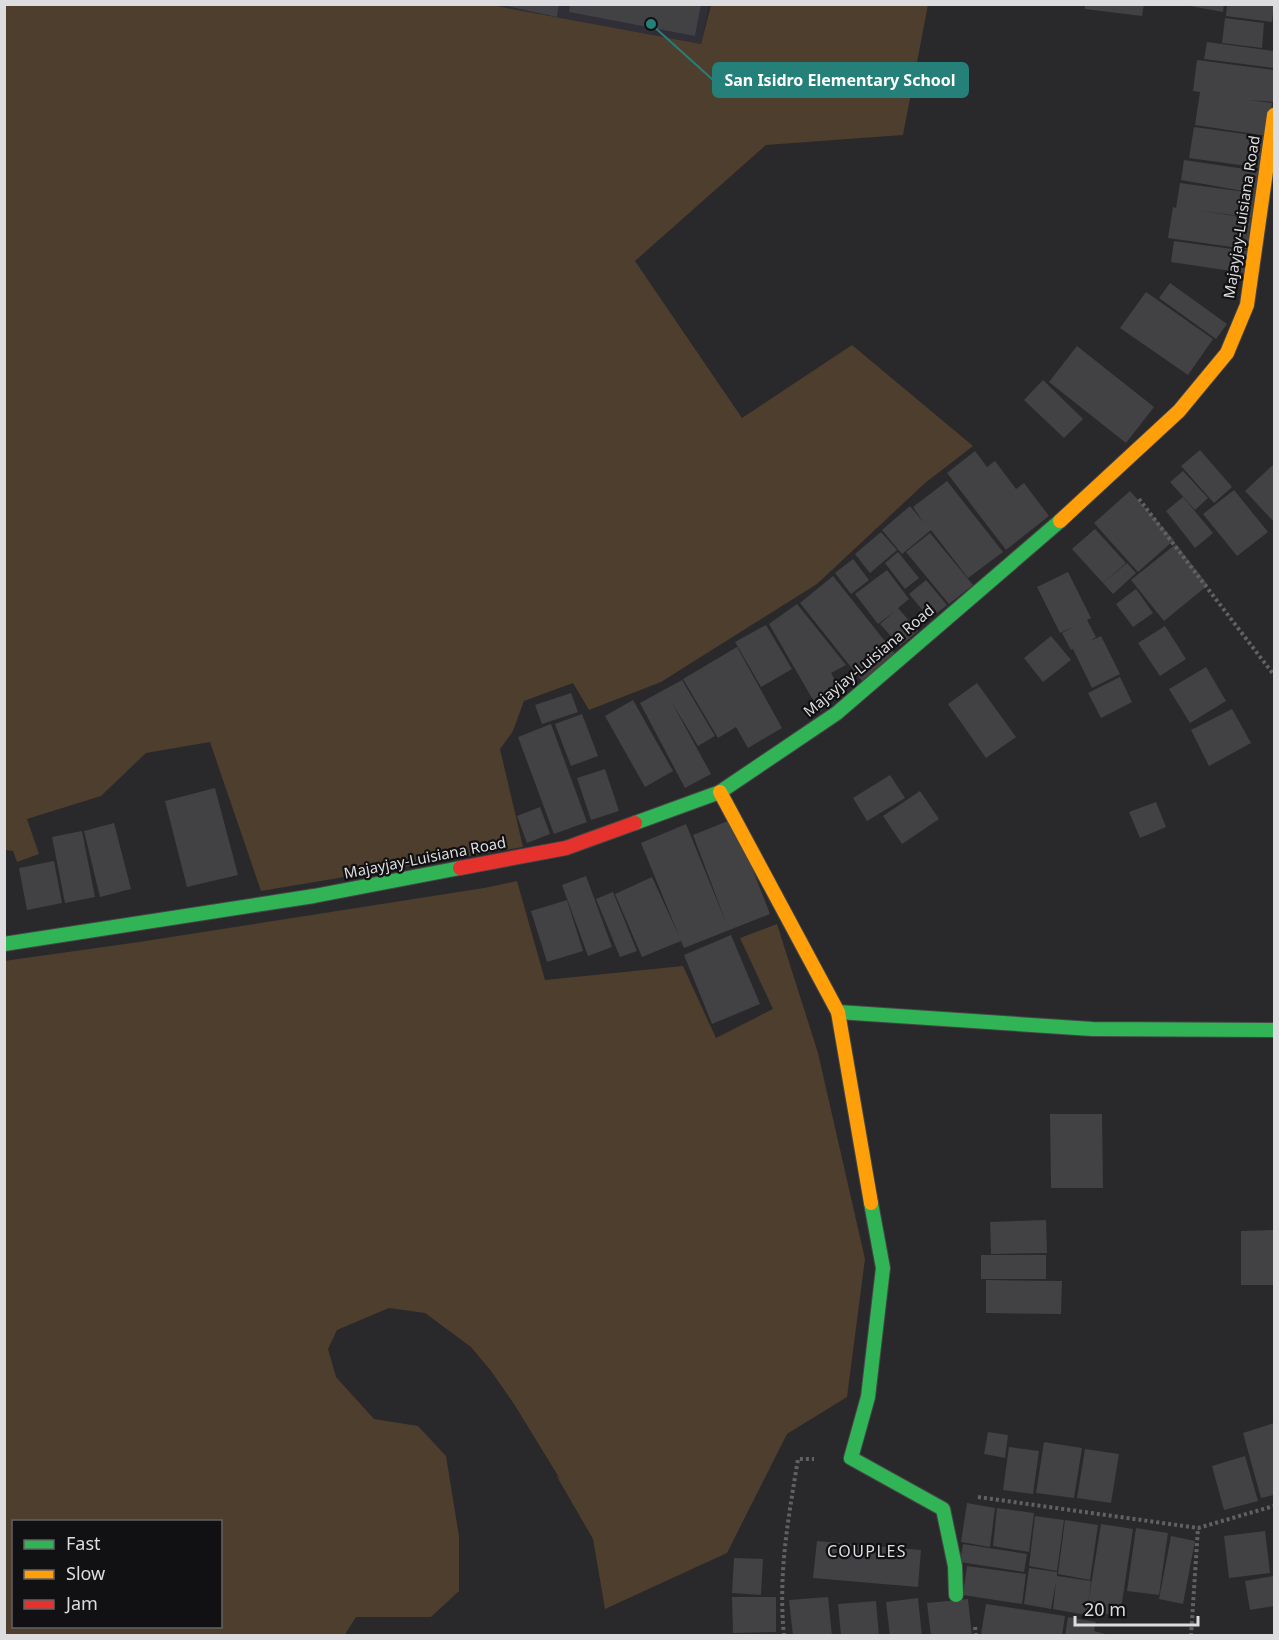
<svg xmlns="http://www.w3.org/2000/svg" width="1279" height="1640" viewBox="0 0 1279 1640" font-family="'Noto Sans',sans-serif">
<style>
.built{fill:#302e36}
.green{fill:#4e3e2e;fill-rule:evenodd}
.building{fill:#424143}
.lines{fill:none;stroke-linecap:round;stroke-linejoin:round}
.fast-casing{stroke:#464648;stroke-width:16}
.slow-casing{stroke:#464648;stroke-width:16}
.jam-casing{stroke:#464648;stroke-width:16}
.path{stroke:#616062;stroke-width:4;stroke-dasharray:3 3;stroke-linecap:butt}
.fast{stroke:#30b455;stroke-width:14}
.slow{stroke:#ff9f0a;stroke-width:14}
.jam{stroke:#e5322d;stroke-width:14}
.labels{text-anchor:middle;stroke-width:4.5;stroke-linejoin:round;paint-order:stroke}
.street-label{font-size:15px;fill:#dddddf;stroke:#111012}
.neighbourhood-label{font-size:16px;letter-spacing:1.5px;fill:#dedde2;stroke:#111012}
.leader{fill:none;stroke:#248079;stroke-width:2}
.callout-dot{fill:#248079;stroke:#111012;stroke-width:2}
.callout{fill:#248079;stroke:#248079;stroke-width:2}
.callout-label{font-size:16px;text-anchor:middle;font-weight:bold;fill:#fff}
</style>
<rect width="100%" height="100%" fill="#29282a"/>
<path class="built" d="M491 5H709L701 44Z"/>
<g class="green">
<path d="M4 5H491L701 44 711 5H928L903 135 766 145 635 261 742 418 852 345 973 446 925 483 817 584 661 682 589 710 573 683 524 701 513 731 500 749 523 847 261 891 210 742 146 753 101 796 27 819 39 854 17 862 13 851 4 850Z"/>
<path d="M517 881 545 980 683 966 716 1038 773 1009 740 938 777 924 818 1053 865 1259 847 1397 787 1434 727 1553 605 1609 593 1539 556 1475 560 1479 514 1404 491 1371 471 1347 425 1313 389 1308 337 1330 328 1349 336 1377 374 1419 418 1426 446 1456 459 1536V1591L431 1617H356L344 1636 5 1635 4 961 139 942 484 888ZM14 1522H220V1626H14Z"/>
</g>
<g class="building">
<path d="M498 4H559L557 17Z"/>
<path d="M570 4H701L695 36 569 12Z"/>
<path d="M1085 4H1144L1142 16 1085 9Z"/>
<path d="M1179 4H1224L1223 12Z"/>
<path d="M1227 4H1274L1272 22 1226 16Z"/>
<path d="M1225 18 1264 23 1262 48 1222 43Z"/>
<path d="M1207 42 1274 51V68L1204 59Z"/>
<path d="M1197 60 1274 70V102L1250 100 1272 103 1268 136 1195 125 1200 92 1193 91Z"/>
<path d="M1194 127 1267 137 1262 168 1189 158Z"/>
<path d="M1184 160 1265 172 1258 219 1198 210 1258 220 1253 250 1168 238 1173 207 1176 208 1180 183 1260 194 1181 180Z"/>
<path d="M1174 241 1254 252 1251 274 1171 262Z"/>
<path d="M1170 283 1227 324 1216 339 1159 298Z"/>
<path d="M1146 292 1213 339 1188 375 1120 328Z"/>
<path d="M1077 346 1154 407 1126 443 1049 382Z"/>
<path d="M1043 380 1083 419 1064 438 1024 400Z"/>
<path d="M1200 450 1232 487 1214 503 1181 466Z"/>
<path d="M975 451 987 467 995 461 1016 489 1024 483 1049 516 1006 550 947 473Z"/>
<path d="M1274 464V522L1245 491Z"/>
<path d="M1183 471 1208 498 1195 510 1170 482Z"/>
<path d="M947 481 1003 552 968 578 931 530 902 554 882 530 910 506 924 523 913 507Z"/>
<path d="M1234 490 1268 532 1237 556 1203 514Z"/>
<path d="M1130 491 1174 540 1138 572 1094 523Z"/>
<path d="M1183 497 1213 533 1195 548 1166 511Z"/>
<path d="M1095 529 1126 563 1103 583 1072 549Z"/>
<path d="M881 532 897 550 870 573 855 554Z"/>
<path d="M930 533 973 585 949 604 906 552Z"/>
<path d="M1176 544 1208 585 1164 621 1131 580Z"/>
<path d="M898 552 919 578 905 589 885 563Z"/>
<path d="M853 559 869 580 851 594 835 573Z"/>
<path d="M1127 563 1136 573 1113 594 1103 583Z"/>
<path d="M887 570 909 599 898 608 918 631 900 646 880 624 895 611 878 624 855 594Z"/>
<path d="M1068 572 1091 618 1087 620 1096 637 1090 641 1101 636 1120 674 1092 688 1073 649 1071 650 1062 633 1075 626 1060 633 1037 587Z"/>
<path d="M833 576 896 655 862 681 800 603Z"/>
<path d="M926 580 947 605 930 619 909 594Z"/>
<path d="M1136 589 1153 613 1133 627 1116 604Z"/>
<path d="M797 604 846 665 831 673 842 693 820 712 769 624Z"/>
<path d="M766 625 792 669 761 687 735 642Z"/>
<path d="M1165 626 1186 659 1160 676 1138 643Z"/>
<path d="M1051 636 1071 660 1043 682 1024 658Z"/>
<path d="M737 647 782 728 748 748 736 727 718 738 683 679Z"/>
<path d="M1206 667 1226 701 1190 723 1169 689Z"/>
<path d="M1120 677 1132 702 1101 718 1088 693Z"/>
<path d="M682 680 715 736 698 746 671 701 711 774 685 788 640 703Z"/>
<path d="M977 683 1016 737 986 758 948 704Z"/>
<path d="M571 693 578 712 542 724 535 705Z"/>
<path d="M633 700 673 771 645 787 605 716Z"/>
<path d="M1232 709 1251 743 1209 766 1191 730Z"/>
<path d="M582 714 598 756 571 766 555 724Z"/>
<path d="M551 724 587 822 554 834 518 737Z"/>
<path d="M605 769 619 811 591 820 577 778Z"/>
<path d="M890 775 905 798 867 821 853 798Z"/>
<path d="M215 788 238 875 187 887 165 801Z"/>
<path d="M920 791 939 819 902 844 883 816Z"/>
<path d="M1156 802 1166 827 1140 838 1129 812Z"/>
<path d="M540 807 550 834 527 843 517 816Z"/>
<path d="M733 819 770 914 684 948 681 941 642 957 615 894 652 877 679 936 641 843 686 824 727 925 693 835Z"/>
<path d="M114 823 131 889 100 897 84 831Z"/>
<path d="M82 831 95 897 65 903 52 837Z"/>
<path d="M54 861 62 903 27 910 19 868Z"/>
<path d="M586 876 612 947 588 956 562 885Z"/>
<path d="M613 892 637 951 620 957 596 899Z"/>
<path d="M567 900 583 951 547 962 531 911Z"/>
<path d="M731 935 760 1004 712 1024 684 955Z"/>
<path d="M1050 1114H1102L1103 1188H1051Z"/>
<path d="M1046 1220 1047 1253 991 1254 990 1222Z"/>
<path d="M1274 1230V1285H1241V1231Z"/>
<rect x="981" y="1255" width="65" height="24"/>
<path d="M986 1280 1062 1281 1061 1314 986 1313Z"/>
<path d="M1274 1423V1495L1261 1498 1243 1433Z"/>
<path d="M988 1432 1008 1435 1005 1458 984 1454Z"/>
<path d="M1044 1442 1082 1448 1074 1498 1036 1493Z"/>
<path d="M1009 1447 1039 1451 1033 1494 1003 1490Z"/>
<path d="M1085 1449 1119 1454 1111 1503 1077 1498Z"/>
<path d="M1245 1456 1258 1501 1224 1510 1212 1466Z"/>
<path d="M967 1503 995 1508 990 1547 961 1542Z"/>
<path d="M997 1508 1034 1513 1029 1552 993 1546Z"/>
<path d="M1035 1516 1064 1520 1057 1571 1029 1566Z"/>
<path d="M1065 1520 1098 1525 1090 1580 1058 1574Z"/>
<path d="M1101 1524 1133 1529 1120 1616 1087 1611 1086 1615 1053 1609 1056 1582 1051 1609 1024 1604 1029 1568 1057 1572V1576L1091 1581 1088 1604Z"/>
<path d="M1136 1528 1168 1533 1159 1595 1127 1591Z"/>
<path d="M1265 1531 1270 1573 1229 1578 1224 1536Z"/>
<path d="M1171 1536 1195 1541 1183 1604 1159 1599Z"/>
<path d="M817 1541 921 1550 918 1587 813 1578Z"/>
<path d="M963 1544 1027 1554 1024 1572 960 1562Z"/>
<path d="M734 1558 763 1559 761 1595 732 1593Z"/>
<path d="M967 1566 1026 1574 1022 1604 963 1595Z"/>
<path d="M1274 1576V1606L1250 1610 1245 1581Z"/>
<path d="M732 1597H776V1632L733 1633Z"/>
<path d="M828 1597 832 1636H793L789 1600Z"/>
<path d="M918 1598 922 1636H890L886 1602Z"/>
<path d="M968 1599 972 1636H931L927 1603Z"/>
<path d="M876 1601 879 1636H841L838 1604Z"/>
<path d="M986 1604 1065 1616 1062 1636 981 1634Z"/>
<path d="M1068 1617 1096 1622 1094 1631 1113 1636H1065Z"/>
</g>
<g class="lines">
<g class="fast-casing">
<g id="fast">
<path d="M635 823 720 792 837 713 1060 521"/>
<path d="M4 944 314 896 460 868"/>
<path d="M838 1012 1092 1029 1274 1030"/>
<path d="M871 1203 883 1268 868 1397 851 1458 943 1509 955 1566 956 1595"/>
</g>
</g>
<g class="slow-casing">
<g id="slow">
<path d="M1060 521 1179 411 1227 353 1247 305 1274 115"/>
<path d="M720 792 838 1012 871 1203"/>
</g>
</g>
<g class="jam-casing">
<path id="jam" d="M460 868 566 848 635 823"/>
</g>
<g class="path">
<path d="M1139 499 1274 675"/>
<path d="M978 1497 1198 1528 1274 1506"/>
<path d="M975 1627 976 1636"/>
<path d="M784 1636C778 1574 788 1520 798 1459H814"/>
<path d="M1191 1636 1198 1528"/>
</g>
<use href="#fast" class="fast"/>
<use href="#slow" class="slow"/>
<use href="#jam" class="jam"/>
</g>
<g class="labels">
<g class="street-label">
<text transform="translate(1242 217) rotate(-81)" y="5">Majayjay-Luisiana Road</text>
<text transform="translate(869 661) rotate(-40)" y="5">Majayjay-Luisiana Road</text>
<text transform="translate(425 858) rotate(-11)" y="5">Majayjay-Luisiana Road</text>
</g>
<g class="neighbourhood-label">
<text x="867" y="1557">COUPLES</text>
</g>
</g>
<path class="leader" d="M651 24L713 80"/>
<circle class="callout-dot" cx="651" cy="24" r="6"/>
<rect class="callout" x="713" y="63" width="255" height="34" rx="6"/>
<g class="callout-label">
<text x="840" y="86">San Isidro Elementary School</text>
</g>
<rect width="1279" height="1640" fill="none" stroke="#dddddf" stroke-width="12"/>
<rect x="12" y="1520" width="210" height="108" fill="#111012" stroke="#636264" stroke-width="1.5"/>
<rect x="24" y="1540" width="30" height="9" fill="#30b455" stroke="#636264" stroke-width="1.5"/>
<text x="66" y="1550" font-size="18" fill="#dddddf">Fast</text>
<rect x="24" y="1570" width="30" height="9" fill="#ff9f0a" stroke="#636264" stroke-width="1.5"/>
<text x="66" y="1580" font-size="18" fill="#dddddf">Slow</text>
<rect x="24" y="1600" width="30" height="9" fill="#e5322d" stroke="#636264" stroke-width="1.5"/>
<text x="66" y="1610" font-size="18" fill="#dddddf">Jam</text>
<path d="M1075 1616v9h123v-9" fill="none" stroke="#dddddf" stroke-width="3"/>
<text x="1084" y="1616" font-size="18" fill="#dddddf" stroke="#111012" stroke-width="4.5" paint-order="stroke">20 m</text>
</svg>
